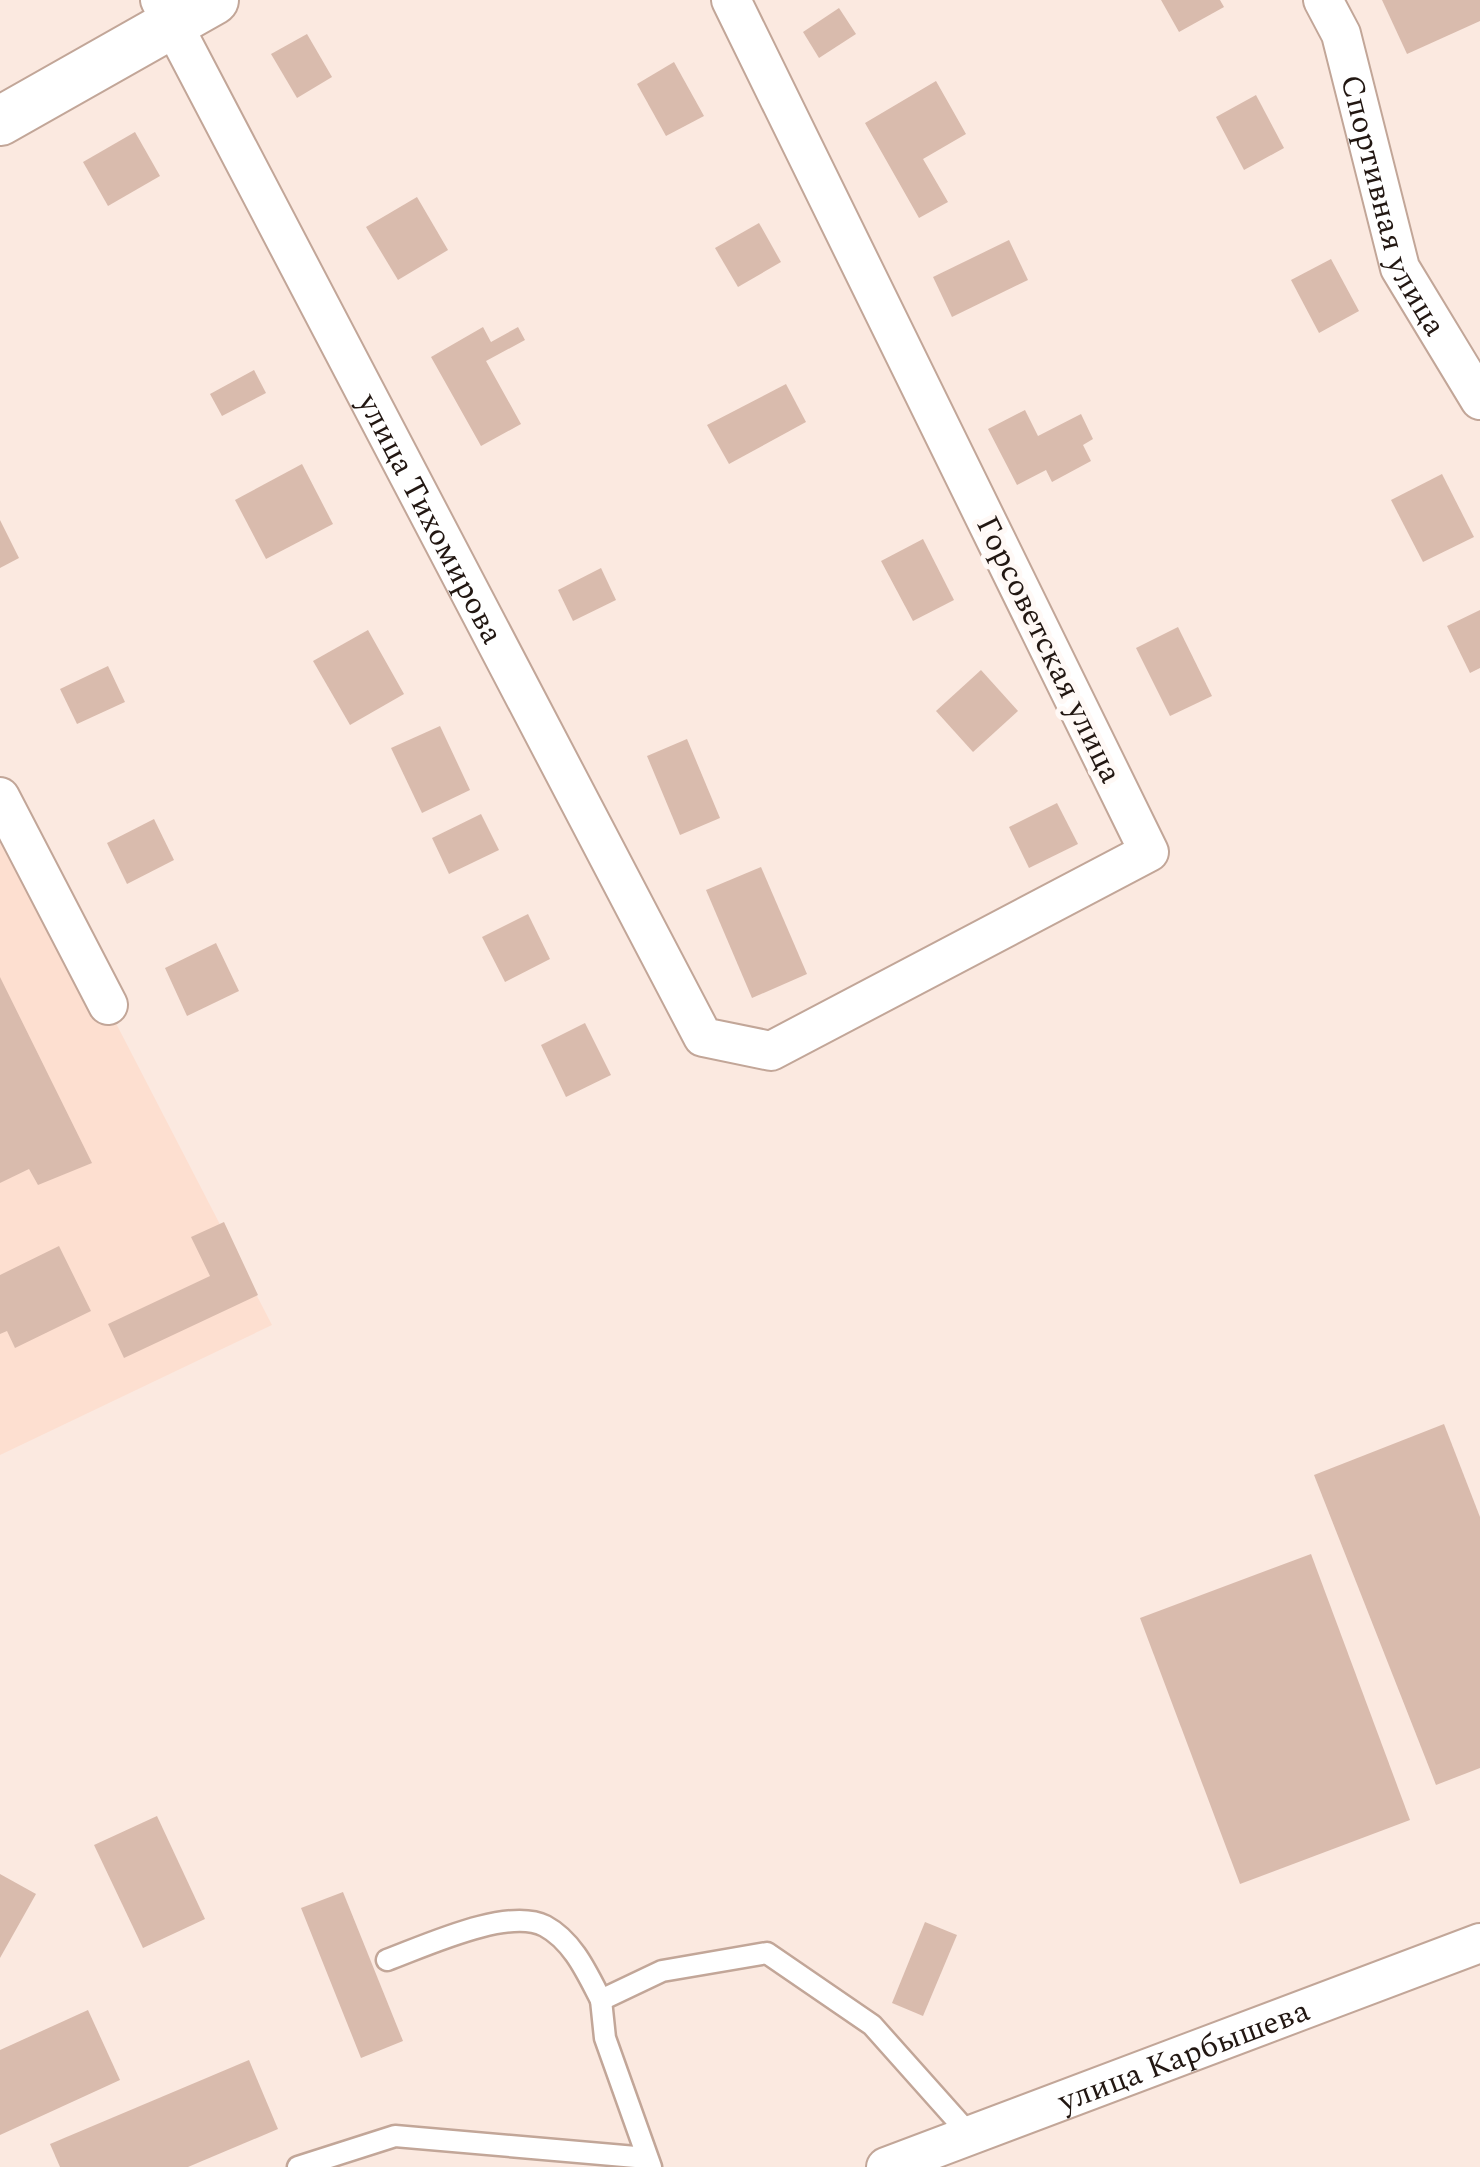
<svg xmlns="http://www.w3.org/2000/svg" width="1480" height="2167" viewBox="0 0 1480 2167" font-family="Spectral,serif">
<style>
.built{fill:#fddfd0}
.building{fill:#d9bbad}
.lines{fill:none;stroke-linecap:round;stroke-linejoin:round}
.service-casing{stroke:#c2a698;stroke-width:25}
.minor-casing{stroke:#c2a698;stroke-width:42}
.tertiary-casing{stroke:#c2a698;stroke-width:52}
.service{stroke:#fff;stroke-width:20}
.minor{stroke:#fff;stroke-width:38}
.tertiary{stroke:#fff;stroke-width:48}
.labels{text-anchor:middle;stroke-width:10;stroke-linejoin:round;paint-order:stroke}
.street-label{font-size:32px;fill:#221712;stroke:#fff9f6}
</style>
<rect width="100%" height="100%" fill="#fbe9e0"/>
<path class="built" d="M0 799 272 1325 0 1455Z"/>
<g class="building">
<path d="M1161 0H1220L1224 7 1179 32Z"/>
<path d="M1382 0H1480V21L1407 54Z"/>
<path d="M839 8 856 34 819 58 803 32Z"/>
<path d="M307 34 332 77 297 98 271 54Z"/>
<path d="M674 62 704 116 666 136 637 84Z"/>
<path d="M936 81 966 134 923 159 948 202 919 218 865 123Z"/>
<path d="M1256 95 1284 148 1244 170 1216 117Z"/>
<path d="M135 132 160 176 108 206 83 162Z"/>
<path d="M417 197 448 250 398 280 366 227Z"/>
<path d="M759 223 781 262 738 287 715 248Z"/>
<path d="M1009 240 1028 280 952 317 933 277Z"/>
<path d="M1331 259 1359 311 1319 333 1291 280Z"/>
<path d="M483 327 491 342 518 327 525 340 486 361 521 424 481 446 431 357Z"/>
<path d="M254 370 266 393 222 416 210 394Z"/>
<path d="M786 384 806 422 729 464 707 425Z"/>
<path d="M1025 410 1038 436 1081 414 1093 439 1083 445 1091 461 1052 482 1046 470 1017 485 988 429Z"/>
<path d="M302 464 333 524 266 559 235 500Z"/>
<path d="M1442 474 1474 537 1423 562 1391 500Z"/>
<path d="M0 520 19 558 0 568Z"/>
<path d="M923 539 954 600 913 621 881 561Z"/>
<path d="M601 568 616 600 573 621 558 590Z"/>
<path d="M1480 610V668L1470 673 1447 626Z"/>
<path d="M1178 627 1212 696 1170 716 1136 648Z"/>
<path d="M368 630 404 694 350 725 313 661Z"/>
<path d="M108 666 125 702 77 724 60 689Z"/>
<path d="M981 670 1018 711 973 752 936 711Z"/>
<path d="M440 726 470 790 422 813 391 748Z"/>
<path d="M687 739 720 818 680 835 647 756Z"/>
<path d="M1057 803 1078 844 1029 868 1009 827Z"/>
<path d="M481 814 499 850 449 874 432 838Z"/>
<path d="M154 819 174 860 127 884 107 843Z"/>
<path d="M761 867 807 974 752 998 706 890Z"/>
<path d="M528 914 550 959 505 982 482 937Z"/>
<path d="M216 943 239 991 187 1016 165 968Z"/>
<path d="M0 977 92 1163 38 1185 29 1169 0 1183Z"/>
<path d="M585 1023 611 1075 566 1097 541 1045Z"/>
<path d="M224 1222 258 1295 124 1358 108 1324 210 1276 191 1237Z"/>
<path d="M59 1246 91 1311 15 1348 7 1331 0 1334V1275Z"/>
<path d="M1444 1424 1480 1517V1768L1436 1785 1314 1475Z"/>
<path d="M1311 1554 1410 1820 1240 1884 1140 1618Z"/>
<path d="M157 1816 205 1919 143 1948 94 1845Z"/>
<path d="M0 1874 36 1894 0 1958Z"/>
<path d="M343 1892 403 2041 361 2058 301 1908Z"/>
<path d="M925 1922 957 1935 923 2016 892 2003Z"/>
<path d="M88 2010 120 2080 0 2135V2050Z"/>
<path d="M249 2060 278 2129 188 2167H60L50 2144Z"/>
</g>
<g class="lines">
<g class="service-casing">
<g id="service">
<path d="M387 1960C425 1946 508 1907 545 1926 573 1941 587 1973 601 2000"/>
<path d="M298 2167 395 2136 647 2158"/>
<path d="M651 2167 605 2038 601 2000 662 1971 767 1953 872 2025 971 2136"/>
</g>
</g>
<g class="minor-casing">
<g id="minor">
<path id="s1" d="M160 0 703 1037 771 1051 1149 852 731 0"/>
<path id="s2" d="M1323 0 1341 34 1400 268 1480 400"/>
<path d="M0 797 108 1005"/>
<path id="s3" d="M886 2167 1480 1943"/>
</g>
</g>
<g class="tertiary-casing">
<path id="tertiary" d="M0 121 214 0"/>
</g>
<use href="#service" class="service"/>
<use href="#minor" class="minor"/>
<use href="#tertiary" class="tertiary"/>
</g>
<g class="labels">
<g class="street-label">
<text dy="11" stroke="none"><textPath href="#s2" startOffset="218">Спортивная улица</textPath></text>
<text dy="11" stroke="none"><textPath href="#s1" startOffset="585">улица Тихомирова</textPath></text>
<text transform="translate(1050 649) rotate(64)" y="11">Горсоветская улица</text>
<text dy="11" stroke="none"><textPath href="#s3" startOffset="318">улица Карбышева</textPath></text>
</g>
</g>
</svg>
